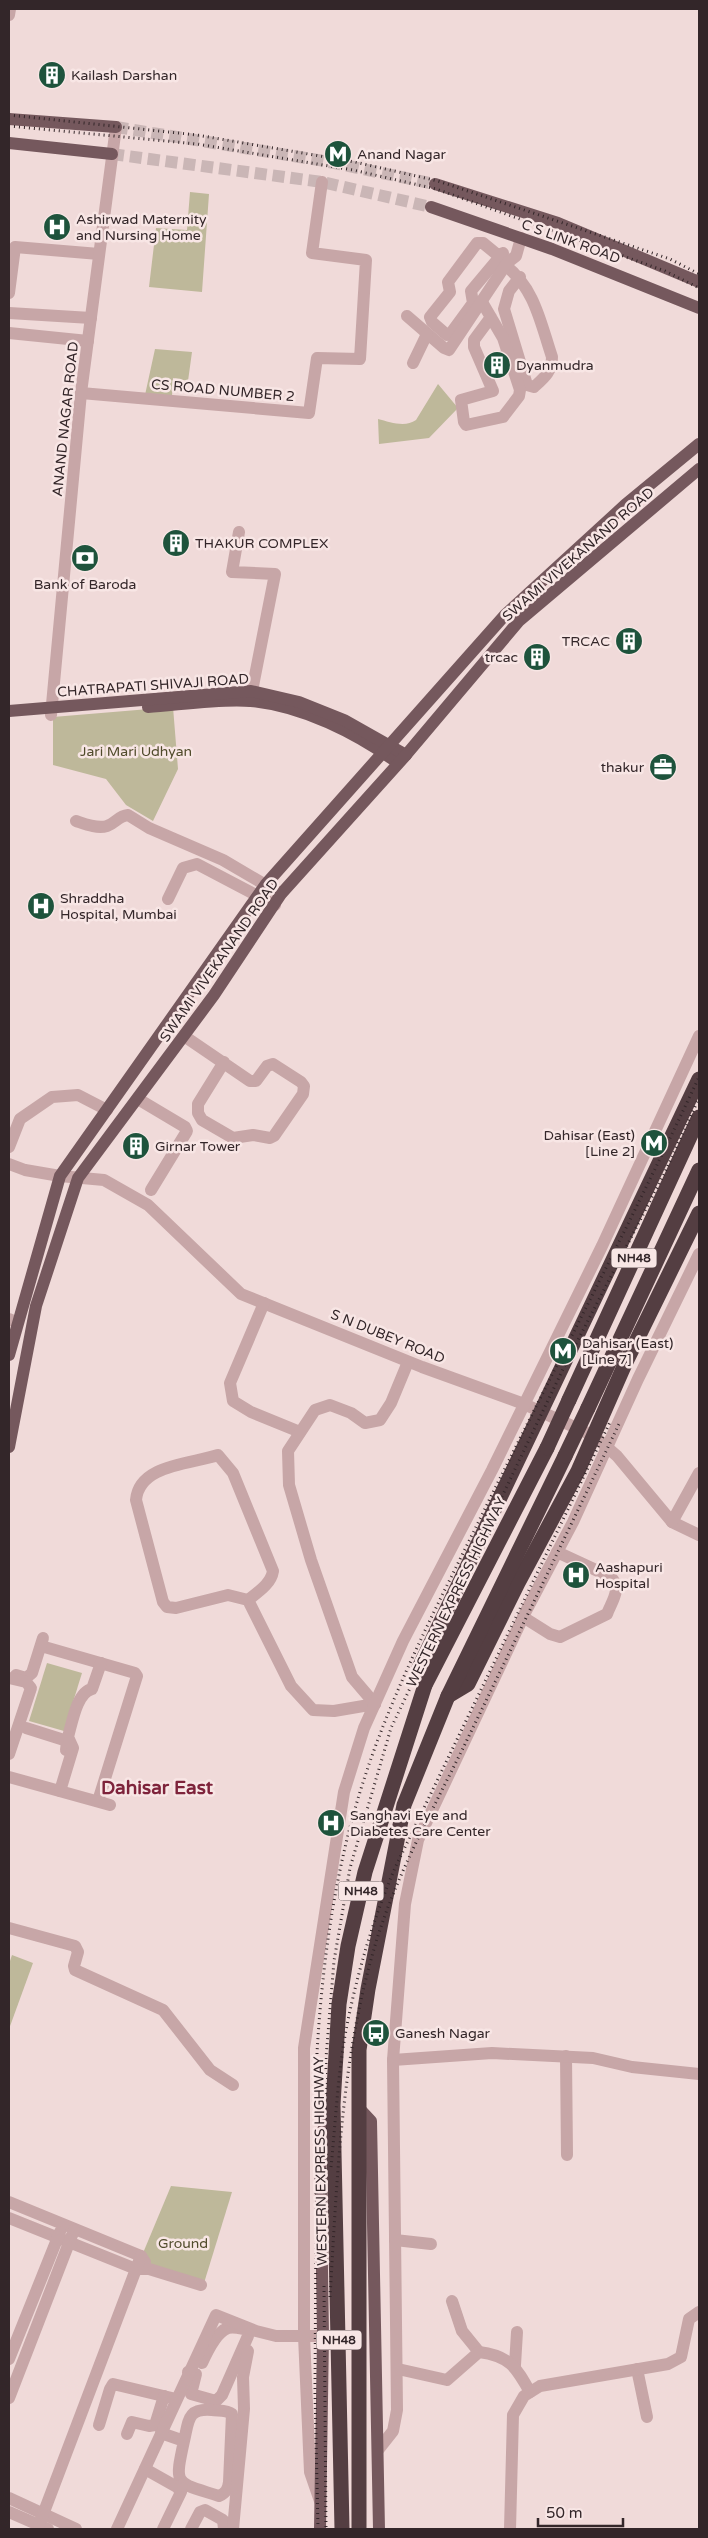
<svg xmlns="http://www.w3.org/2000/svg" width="708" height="2538" viewBox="0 0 708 2538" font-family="'Varela Round',sans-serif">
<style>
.green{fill:#beb89a}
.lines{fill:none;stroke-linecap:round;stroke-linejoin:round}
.major-tunnel{stroke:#cab6b6;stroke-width:12;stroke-dasharray:12 6;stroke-linecap:butt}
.minor{stroke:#c7a6a7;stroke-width:12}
.major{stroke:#75585d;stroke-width:12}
.highway{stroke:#543e42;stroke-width:15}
.rail{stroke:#332629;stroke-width:3;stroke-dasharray:1 4;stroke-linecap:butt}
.highway-bridge{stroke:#543e42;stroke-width:15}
.labels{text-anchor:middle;stroke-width:5;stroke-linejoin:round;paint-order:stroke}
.shield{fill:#f8e6e5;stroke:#6e6061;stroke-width:1}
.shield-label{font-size:12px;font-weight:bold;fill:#332629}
.poi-label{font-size:14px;fill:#332629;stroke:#f8e6e5;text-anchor:start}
.street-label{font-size:14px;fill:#332629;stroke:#f8e6e5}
.park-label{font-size:14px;fill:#504b2b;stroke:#f8e6e5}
.district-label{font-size:19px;font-weight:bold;fill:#7e233b;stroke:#f8e6e5}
</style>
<rect width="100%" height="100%" fill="#f0dad9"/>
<g class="green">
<path d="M190 192 209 194 202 292 149 287 156 228 187 230Z"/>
<path d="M155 349 192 352 188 381 173 378 172 396 145 395Z"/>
<path d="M438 384 458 408 429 438 379 444 378 419C390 422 405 428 416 420Z"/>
<path d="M173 707 178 769 153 821 126 805 106 779 53 765V717Z"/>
<path d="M47 1663 82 1673 64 1731 29 1721Z"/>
<path d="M12 1955 33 1963 9 2029V1964Z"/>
<path d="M171 2186 232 2192 204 2283 138 2265Z"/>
</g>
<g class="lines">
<g class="major-tunnel">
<path d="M116 127 324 161 435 184"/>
<path d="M112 154 322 182 431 207"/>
</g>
<g class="minor">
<path d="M9 15 10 9"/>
<path d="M500 257 483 243H477L448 282 450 292 430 317 432 322 447 335 451 333 473 303 471 291 503 253"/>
<path d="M505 265C535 289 540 321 552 357 552 372 544 378 534 387L527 385 504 309 509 291 520 277"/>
<path d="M9 293 15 247 99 254"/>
<path d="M482 302 503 338 520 390 519 396 503 417 466 425 464 422 461 400 493 391 474 347V340L491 317"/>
<path d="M9 313 91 318"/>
<path d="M407 316 444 348 449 350 507 263 516 256 521 238"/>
<path d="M9 333 88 341"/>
<path d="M413 363 427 334"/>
<path d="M81 393 309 413 317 358 360 359 366 260 312 253 322 182"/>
<path d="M239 532 232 572 275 574 250 701"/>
<path d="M51 715 81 393 116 127"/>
<path d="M76 821C85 824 97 829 107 826 116 823 118 816 128 815L149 828 223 860 281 894"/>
<path d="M168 899 183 868 197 864 275 905"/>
<path d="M184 1036 250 1081H256L267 1066 273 1064 301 1082 304 1086 303 1094 274 1136 270 1138 253 1135 233 1138 202 1120 198 1113V1104L224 1062"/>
<path d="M138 1099 185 1127 187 1131 151 1190"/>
<path d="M9 1147 20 1119 52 1097 78 1095 107 1110"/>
<path d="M9 1164 25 1170 60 1176 104 1180 148 1205 241 1294 422 1367 524 1404 594 1436 617 1456 672 1522 699 1535"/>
<path d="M264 1303 230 1383 233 1401 251 1412 300 1432"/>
<path d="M9 1319 16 1322"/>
<path d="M672 1522 699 1473"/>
<path d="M248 1600C258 1592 271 1584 273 1571L233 1473 218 1455C192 1464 139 1464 136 1500L163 1602 167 1607 176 1608 228 1595 248 1600 291 1686 313 1710 334 1711 375 1704"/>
<path d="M523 1617 550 1634 560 1637 607 1614C612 1601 622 1589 611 1577L557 1552"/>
<path d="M41 1646 135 1673 137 1676 98 1801"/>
<path d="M16 1675 26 1678 32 1673 43 1638"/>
<path d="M9 1678 26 1682 31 1688 9 1754"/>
<path d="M375 1704 352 1677 311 1560 289 1485 288 1451 315 1410 330 1405 351 1413 365 1423 380 1420 391 1403 408 1362"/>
<path d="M26 1728 64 1740 67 1742 66 1750"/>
<path d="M9 1777 110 1805"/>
<path d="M60 1791 73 1748 68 1737C72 1723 77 1692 92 1689L101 1663"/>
<path d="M9 1928 75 1946 78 1952 74 1966 75 1970 163 2010 210 2070 233 2085"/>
<path d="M566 2056 567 2155"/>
<path d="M393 2060 492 2053 593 2058 632 2067 699 2074"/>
<path d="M9 2202 141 2256 145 2262"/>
<path d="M9 2218 136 2269H149L201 2285"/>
<path d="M395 2240 431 2244"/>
<path d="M452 2301 462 2331 479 2352"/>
<path d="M9 2359 60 2232"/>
<path d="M515 2365 517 2332"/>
<path d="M398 2369 447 2380 479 2352C510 2356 516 2367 530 2392"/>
<path d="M637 2369 647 2417"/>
<path d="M188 2372 196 2374 191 2394 216 2401 222 2395 248 2336V2330C242 2329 234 2326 228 2328 216 2332 207 2352 202 2363"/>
<path d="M9 2398 74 2230"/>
<path d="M99 2425 110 2389 113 2384 176 2399"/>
<path d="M161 2433 184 2441C189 2420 187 2408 212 2410 219 2411 227 2410 232 2414L229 2482C228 2489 226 2493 219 2496 175 2482 174 2487 184 2441"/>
<path d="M127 2434 132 2422 149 2426 155 2425 164 2396"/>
<path d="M378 2450 393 2431 397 2410 393 2060 405 1904 418 1840 526 1611 573 1522 638 1379 699 1254"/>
<path d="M145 2469 177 2487 181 2492 163 2529"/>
<path d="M9 2498 76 2529"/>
<path d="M320 2501 310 2472 304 2336V2048L344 1792 364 1728 403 1641 492 1470 602 1246 699 1036"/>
<path d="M9 2512 48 2529"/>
<path d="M39 2525 141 2256"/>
<path d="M117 2529 216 2315 256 2331 276 2336H323"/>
<path d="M191 2529 200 2512 205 2510 223 2520 224 2529"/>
<path d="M233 2529 244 2409 243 2377 248 2351"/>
<path d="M510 2529 513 2415 524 2396 540 2386 668 2364 681 2357 689 2319 699 2312"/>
</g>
<g class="major">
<path d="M9 119 116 127"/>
<path d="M9 143 112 154"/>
<path d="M435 184 558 223 699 282"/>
<path d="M431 207 552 249 699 308"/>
<path d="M148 707C178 705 222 698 251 701 303 706 356 733 398 763"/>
<path d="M9 711 251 691 299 702 344 720 406 755"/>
<path d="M9 1355 60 1176 266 884 505 615 625 505 699 444"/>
<path d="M9 1447 36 1306 78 1178 214 995 281 894 406 755 519 621 699 469"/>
<path d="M358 2107 371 2121 379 2529"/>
<path d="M320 2529 323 2336 320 2137 332 2109"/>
</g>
<g class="highway">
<path d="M569 1400 699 1117"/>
<path d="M588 1408 699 1170"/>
<path d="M425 1685 419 1668 699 1079"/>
<path d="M448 1696 468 1684 518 1583 578 1471 625 1364 699 1213"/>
<path d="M342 2529 333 2105 339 2004 348 1946 365 1872 425 1685 547 1448"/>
<path d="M359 2529V2050L368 1989 404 1805 448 1696 565 1456"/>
</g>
<g class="rail">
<path d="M9 115 197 135 355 162 438 181 670 259 699 274"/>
<path d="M9 126 197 144 353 170 436 189 665 271 699 288"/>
<path d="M331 2167C336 2118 338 2068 348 2020 359 1967 374 1917 395 1868L611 1420"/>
<path d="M324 2264 326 2058 334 1961 350 1868 391 1728 564 1367 664 1174 699 1098"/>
<path d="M324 2286 326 2529"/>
<path d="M330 2297C337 2181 341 2061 374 1949 395 1876 434 1808 467 1740 518 1635 569 1529 619 1424"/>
<path d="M318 2529 315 2392 317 2053C322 1968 333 1884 357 1802 385 1706 431 1618 475 1529 549 1378 628 1229 699 1077"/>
</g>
<g class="highway-bridge">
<path d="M547 1448 569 1400"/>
<path d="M565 1456 588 1408"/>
</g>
</g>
<defs>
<g id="building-disc" transform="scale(1.4375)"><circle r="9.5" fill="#1e533c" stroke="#f8e6e5"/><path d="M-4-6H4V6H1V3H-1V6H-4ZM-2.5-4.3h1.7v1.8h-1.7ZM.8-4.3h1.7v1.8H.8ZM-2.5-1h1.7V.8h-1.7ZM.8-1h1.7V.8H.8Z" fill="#fff"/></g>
<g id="metro-disc" transform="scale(1.4375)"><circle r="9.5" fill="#1e533c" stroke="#f8e6e5"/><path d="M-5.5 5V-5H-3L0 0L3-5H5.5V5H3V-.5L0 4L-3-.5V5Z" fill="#fff"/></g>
<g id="hospital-disc" transform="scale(1.4375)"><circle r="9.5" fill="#1e533c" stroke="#f8e6e5"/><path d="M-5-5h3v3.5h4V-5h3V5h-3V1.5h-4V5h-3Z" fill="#fff"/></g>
<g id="bank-disc" transform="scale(1.4375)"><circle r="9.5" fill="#1e533c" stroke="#f8e6e5"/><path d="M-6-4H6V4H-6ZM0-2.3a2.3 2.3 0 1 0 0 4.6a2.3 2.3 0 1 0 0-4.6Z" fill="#fff"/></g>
<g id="office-disc" transform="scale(1.4375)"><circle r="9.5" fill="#1e533c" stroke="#f8e6e5"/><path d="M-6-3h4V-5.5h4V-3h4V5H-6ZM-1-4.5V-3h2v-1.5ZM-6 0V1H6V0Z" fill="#fff"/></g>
<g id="bus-disc" transform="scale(1.4375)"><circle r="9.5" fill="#1e533c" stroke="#f8e6e5"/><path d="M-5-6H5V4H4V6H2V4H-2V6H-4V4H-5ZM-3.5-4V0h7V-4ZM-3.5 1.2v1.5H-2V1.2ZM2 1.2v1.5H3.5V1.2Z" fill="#fff"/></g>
</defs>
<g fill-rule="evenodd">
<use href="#building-disc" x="52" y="75"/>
<use href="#metro-disc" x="338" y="154"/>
<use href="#hospital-disc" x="57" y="227"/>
<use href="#building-disc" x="497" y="365"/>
<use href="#building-disc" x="176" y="543"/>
<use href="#bank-disc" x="85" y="558"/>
<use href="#building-disc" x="629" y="641"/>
<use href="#building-disc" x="537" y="657"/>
<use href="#office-disc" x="663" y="767"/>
<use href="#hospital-disc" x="41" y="906"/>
<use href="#metro-disc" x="654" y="1143"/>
<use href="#building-disc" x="136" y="1146"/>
<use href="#metro-disc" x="563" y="1351"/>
<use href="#hospital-disc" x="576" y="1575"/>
<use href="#hospital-disc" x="331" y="1823"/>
<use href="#bus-disc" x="376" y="2033"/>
</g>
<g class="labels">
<g class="shield">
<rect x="611.5" y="1248.5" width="45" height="19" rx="4"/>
<rect x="338.5" y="1881.5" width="45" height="19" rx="4"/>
<rect x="316.5" y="2330.5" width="45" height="19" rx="4"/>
</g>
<g class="shield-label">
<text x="634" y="1262">NH48</text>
<text x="361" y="1895">NH48</text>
<text x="339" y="2344">NH48</text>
</g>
<g class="poi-label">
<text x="71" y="80">Kailash Darshan</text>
<text x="357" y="159">Anand Nagar</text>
<text x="76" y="224">Ashirwad Maternity<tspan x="76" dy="16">and Nursing Home</tspan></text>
<text x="516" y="370">Dyanmudra</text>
<text x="195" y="548">THAKUR COMPLEX</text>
<text x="85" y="589" text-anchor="middle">Bank of Baroda</text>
<text x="610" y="646" text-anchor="end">TRCAC</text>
<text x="518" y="662" text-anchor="end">trcac</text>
<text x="644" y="772" text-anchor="end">thakur</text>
<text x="60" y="903">Shraddha<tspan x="60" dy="16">Hospital, Mumbai</tspan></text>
<text x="635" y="1140" text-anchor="end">Dahisar (East)<tspan x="635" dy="16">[Line 2]</tspan></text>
<text x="155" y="1151">Girnar Tower</text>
<text x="582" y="1348">Dahisar (East)<tspan x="582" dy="16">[Line 7]</tspan></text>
<text x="595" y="1572">Aashapuri<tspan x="595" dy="16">Hospital</tspan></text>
<text x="350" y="1820">Sanghavi Eye and<tspan x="350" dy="16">Diabetes Care Center</tspan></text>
<text x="395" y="2038">Ganesh Nagar</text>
</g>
<g class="street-label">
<text transform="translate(571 241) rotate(20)" y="5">C S LINK ROAD</text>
<text transform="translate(223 390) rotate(5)" y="5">CS ROAD NUMBER 2</text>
<text transform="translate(65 419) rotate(-84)" y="5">ANAND NAGAR ROAD</text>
<text transform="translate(578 554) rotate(-41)" y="5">SWAMI VIVEKANAND ROAD</text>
<text transform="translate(153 685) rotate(-4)" y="5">CHATRAPATI SHIVAJI ROAD</text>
<text transform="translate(219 960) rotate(-55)" y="5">SWAMI VIVEKANAND ROAD</text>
<text transform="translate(388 1336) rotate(22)" y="5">S N DUBEY ROAD</text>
<text transform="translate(456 1592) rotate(-64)" y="5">WESTERN EXPRESS HIGHWAY</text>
<text transform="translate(320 2161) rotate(-91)" y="5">WESTERN EXPRESS HIGHWAY</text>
</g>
<g class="park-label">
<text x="136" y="756">Jari Mari Udhyan</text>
<text x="183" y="2248">Ground</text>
</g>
<g class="district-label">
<text x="157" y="1794">Dahisar East</text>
</g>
</g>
<rect width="708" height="2538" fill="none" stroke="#332629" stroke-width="20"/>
<path d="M538 2518v8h85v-8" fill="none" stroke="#332629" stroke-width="2.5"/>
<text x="546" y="2518" font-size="15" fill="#332629" stroke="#f8e6e5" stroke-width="4" paint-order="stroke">50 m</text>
</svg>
